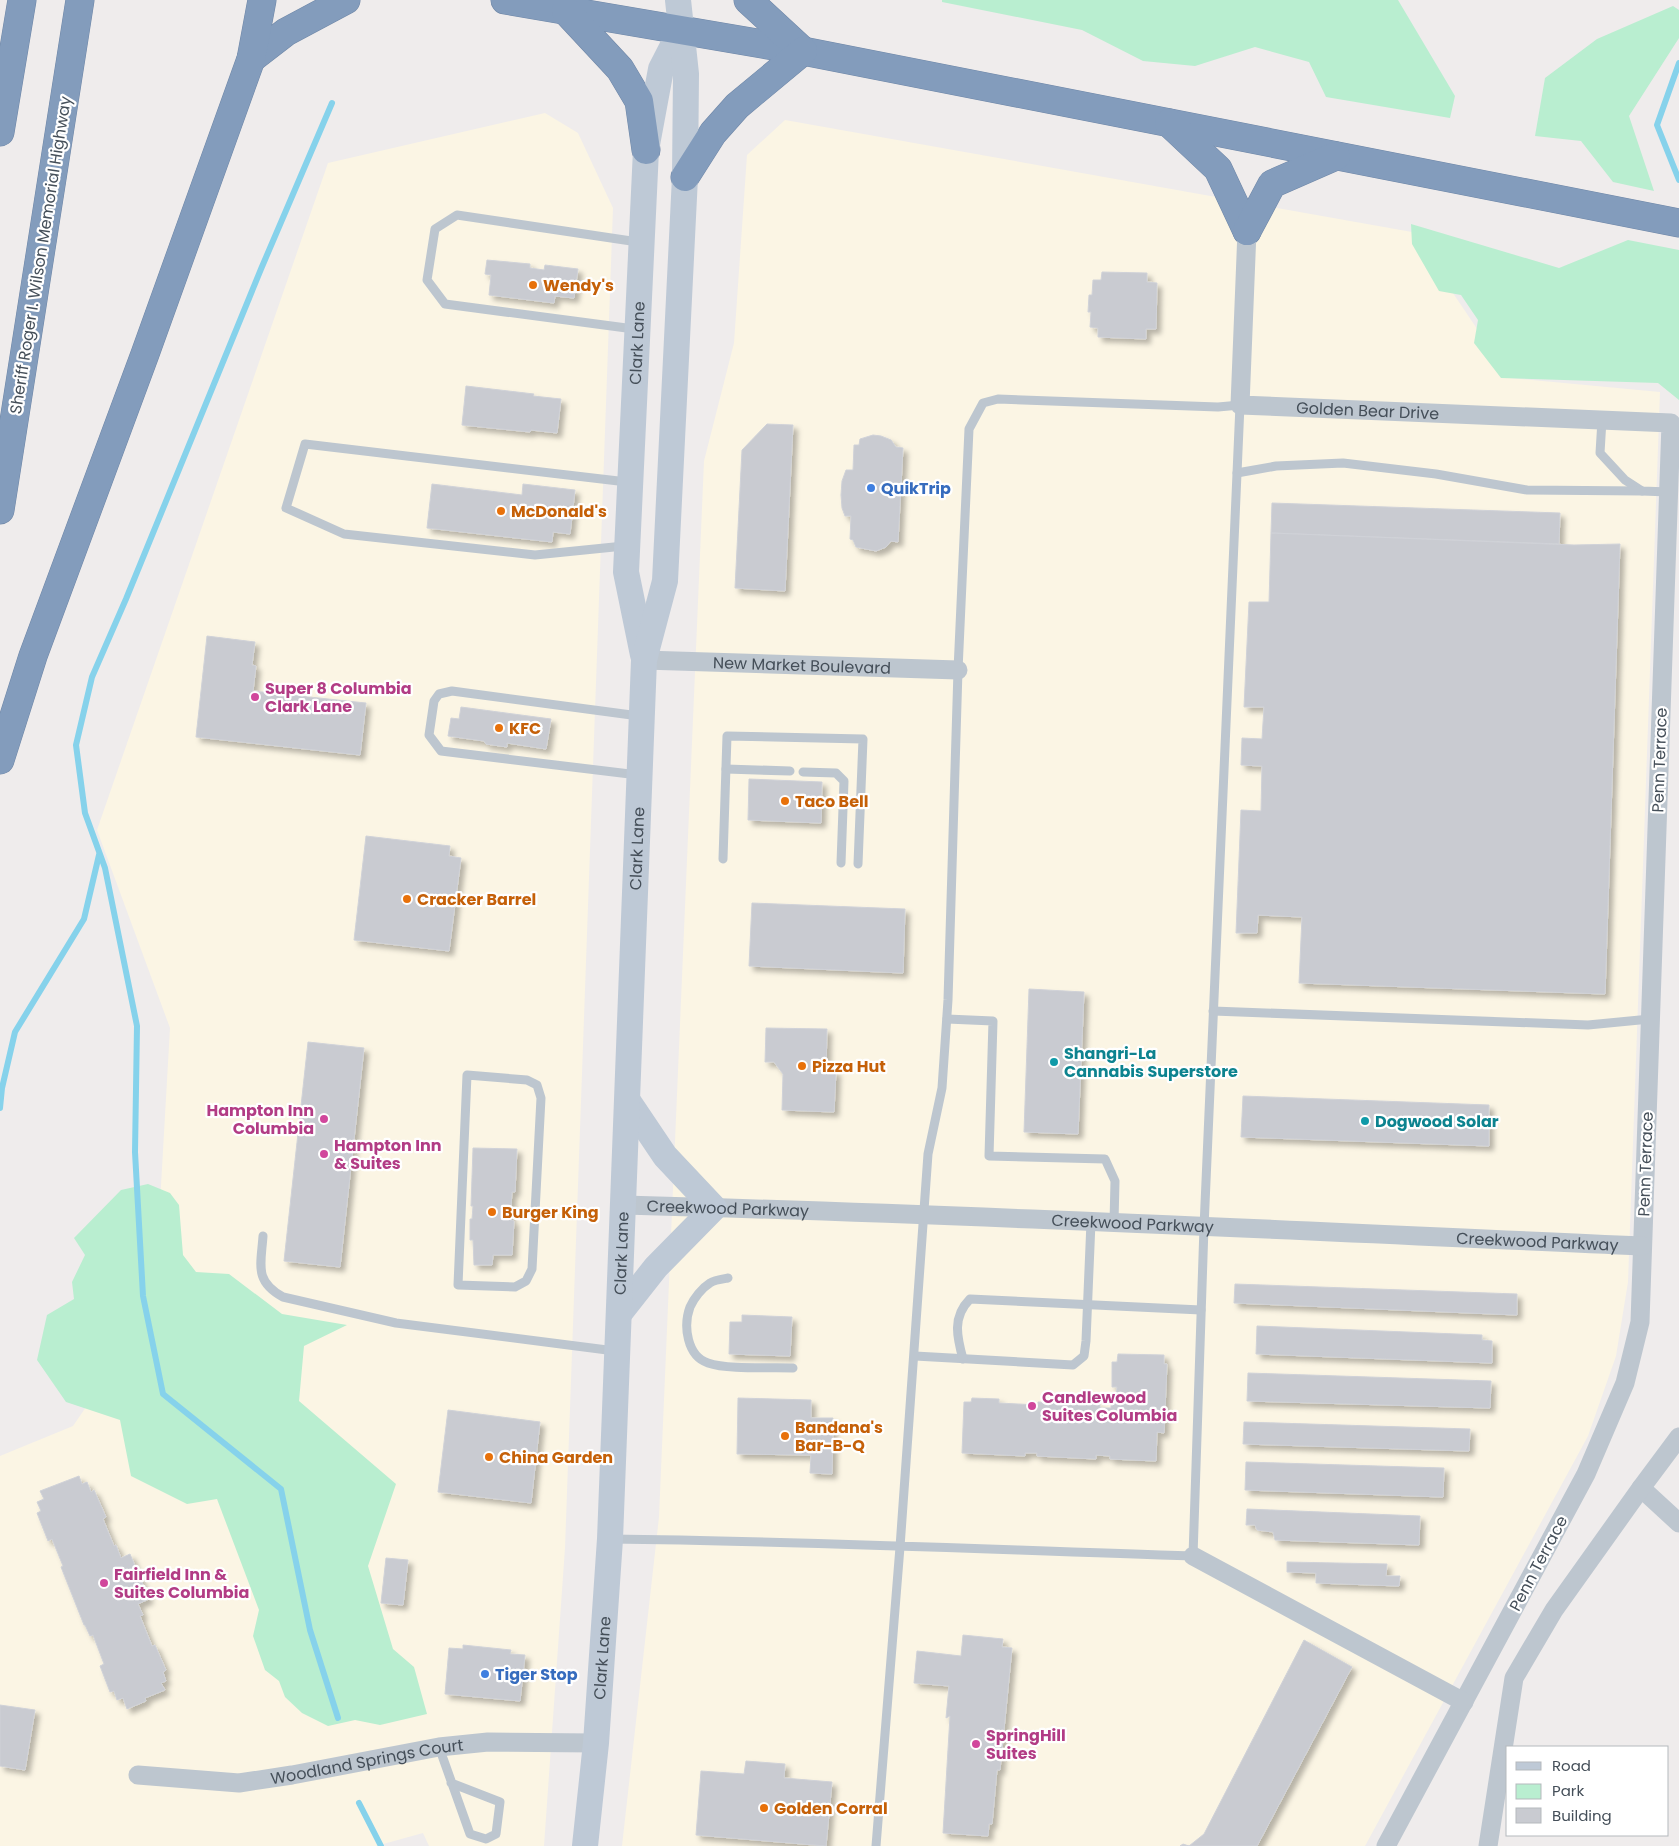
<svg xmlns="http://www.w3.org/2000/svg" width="1679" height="1846" viewBox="0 0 1679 1846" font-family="Poppins,sans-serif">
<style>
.commercial{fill:#fbf5e4}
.green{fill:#b9eed0}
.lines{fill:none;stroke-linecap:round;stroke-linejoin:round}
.stream{stroke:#86d2eb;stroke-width:6}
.building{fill:#c9cbd1;stroke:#d0d2d8;filter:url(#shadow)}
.highway-casing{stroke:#6f87a7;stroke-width:29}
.lane{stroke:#bdc6cf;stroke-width:9}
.street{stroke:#bdc6cf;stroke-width:19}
.secondary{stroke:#bec9d6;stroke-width:26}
.highway{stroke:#839cbc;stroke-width:28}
.food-dot{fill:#e8710a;stroke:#fff;stroke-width:2}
.shop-dot{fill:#3f7fe0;stroke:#fff;stroke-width:2}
.hotel-dot{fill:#d1479c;stroke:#fff;stroke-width:2}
.culture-dot{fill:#0f9aa8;stroke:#fff;stroke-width:2}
.labels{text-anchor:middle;stroke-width:4.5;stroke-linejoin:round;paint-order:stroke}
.street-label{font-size:16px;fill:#454f59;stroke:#fff}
.food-label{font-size:16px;font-weight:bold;fill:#c56008;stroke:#fff;text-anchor:start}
.shop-label{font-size:16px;font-weight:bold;fill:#366cbe;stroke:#fff;text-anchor:start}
.hotel-label{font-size:16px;font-weight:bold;fill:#b23c85;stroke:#fff;text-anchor:start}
.culture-label{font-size:16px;font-weight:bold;fill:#0d838f;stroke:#fff;text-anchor:start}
</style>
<defs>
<filter id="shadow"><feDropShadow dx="4.5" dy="4.5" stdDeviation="2.5" flood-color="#0004"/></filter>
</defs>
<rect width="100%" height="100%" fill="#efecec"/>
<g class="commercial">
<path d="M545 113 578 133 613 208 565 1548 544 1846H429L423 1833 376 1846H0V1456L73 1426 154 1308 170 1028 97 830 328 163Z"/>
<path d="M785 120 1412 232 1510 378 1660 392 1628 1282 1616 1356 1588 1436 1365 1846H622L659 1517 704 461 734 343 747 155Z"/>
</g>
<g class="green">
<path d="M942 0H1398L1455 96 1450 118 1326 97 1309 62 1255 47 1195 66 1143 61 1082 30 942 2Z"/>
<path d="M1673 6 1679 10V38L1629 116 1654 191 1613 182 1581 141 1535 136 1545 78 1597 39Z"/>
<path d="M1411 224 1559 268 1628 240 1679 250V400L1658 383 1501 378 1474 343 1478 320 1461 295 1439 291 1412 244Z"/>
<path d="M148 1184 170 1193 179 1205 183 1255 196 1272 229 1274 282 1314 347 1325 304 1346 299 1401 396 1484 368 1566 393 1649 414 1667 427 1714 380 1725 355 1720 328 1726 302 1713 285 1697 279 1681 265 1670 253 1636 259 1610 217 1499 187 1504 131 1476 120 1420 66 1402 37 1360 47 1315 74 1299 72 1282 85 1255 74 1238 121 1190Z"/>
</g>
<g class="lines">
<g class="stream">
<path d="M1679 63 1657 125 1679 180"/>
<path d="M332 103 261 269 126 599 92 677 76 745 85 813 105 868 137 1026 135 1152 143 1296 163 1394 281 1489 310 1630 338 1718"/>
<path d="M0 1108 2 1088 15 1032 84 919 99 855"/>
<path d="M359 1803 381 1846"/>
</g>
</g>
<g class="building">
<path d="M487 260 530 264V268L544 270 545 265 578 269 574 298 555 296 554 303 489 295 491 275 485 274Z"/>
<path d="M1102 272 1147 273V282L1157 283 1156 329H1146V339L1098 337V328L1090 327 1091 312H1088L1089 295H1092L1093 280H1101Z"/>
<path d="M466 386 534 394 533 396 561 399 557 433 531 430 530 432 462 425Z"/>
<path d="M767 424 793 425 785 591 735 588 742 450Z"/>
<path d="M873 435 881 436 891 440 896 447 903 448 898 542 891 541 886 547 876 551 856 547 853 540 850 539 851 516H845L842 508 841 495 842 481 846 470H853L854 445H859L860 439Z"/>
<path d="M432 484 522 495 523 484 575 490 570 534 553 532 552 542 427 528Z"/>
<path d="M1272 503 1560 513 1559 544 1271 533Z"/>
<path d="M1271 533 1574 545 1620 544 1605 994 1299 983 1302 917 1258 915 1257 933H1236L1241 810 1261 811 1262 766 1241 765 1242 738 1262 739 1264 707H1244L1249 602H1269Z"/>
<path d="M207 636 255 642 252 665 256 666 253 691 366 703 360 755 196 737Z"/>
<path d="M461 707 551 719 546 749 507 743V747L486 744 484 741 448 736 451 718 459 719Z"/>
<path d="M749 779 822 782 821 823 748 820Z"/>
<path d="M366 836 450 846 449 856 461 858 449 951 354 940Z"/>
<path d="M752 903 905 909 903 973 749 966Z"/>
<path d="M1029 989 1084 992 1078 1134 1024 1132Z"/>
<path d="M766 1028 827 1029 826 1070 836 1071 834 1112 782 1110 783 1074 774 1062H765Z"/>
<path d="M308 1042 364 1048 340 1267 284 1261Z"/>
<path d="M1243 1096 1489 1105V1146L1241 1137Z"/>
<path d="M473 1148 517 1149 515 1192H512L510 1220 514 1221 512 1255H493L492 1265H474L473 1240H470V1219H472L473 1206H471Z"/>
<path d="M1235 1284 1517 1294V1315L1234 1303Z"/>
<path d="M742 1315 792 1317 790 1356 729 1354 730 1322H742Z"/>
<path d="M1257 1326 1482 1335V1340L1492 1341V1363L1256 1354Z"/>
<path d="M1118 1354 1164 1355V1364H1167L1164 1433 1157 1432 1156 1461 1110 1459V1456L1096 1455V1459L1037 1456V1453H1025V1456L962 1453 964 1402H971L972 1398 999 1399V1403L1038 1405V1402L1100 1404V1408H1111V1398H1116L1117 1387H1112V1362H1117Z"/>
<path d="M1248 1373 1491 1381 1490 1408 1247 1401Z"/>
<path d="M738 1398 811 1400V1418H833L832 1474 810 1473 811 1455 737 1454Z"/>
<path d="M448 1410 540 1422 531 1503 438 1492Z"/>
<path d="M1244 1422 1470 1429 1469 1451 1243 1444Z"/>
<path d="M1246 1462 1444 1468 1443 1497 1245 1490Z"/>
<path d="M79 1476 82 1484 87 1482 91 1492 94 1490 106 1517 103 1519 114 1546 116 1545 121 1558 130 1554 149 1599 138 1604 143 1615 140 1616 152 1646 155 1645 166 1670 163 1672 166 1681 161 1683 165 1690 145 1698 146 1701 127 1709 123 1698 117 1700 114 1691 110 1692 100 1666 104 1664 93 1635 90 1636 85 1625H84L61 1567 63 1566 52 1539 48 1541 37 1513 41 1511 37 1502 44 1499 40 1491Z"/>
<path d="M1247 1509 1420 1516 1419 1545 1275 1540 1273 1532 1257 1530 1255 1525H1246Z"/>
<path d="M386 1558 408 1560 403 1605 381 1603Z"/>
<path d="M1287 1562 1387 1564 1386 1576H1400L1399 1586 1316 1583V1573L1287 1572Z"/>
<path d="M963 1635 1003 1639 1002 1647 1012 1648 1000 1770H997L992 1824H989L988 1836 943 1833 950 1716 946 1718 949 1686 914 1683 917 1651 961 1656Z"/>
<path d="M1304 1640 1352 1667 1257 1846H1180L1183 1844 1189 1846 1204 1834Z"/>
<path d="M463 1645 511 1650 510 1654 525 1655 520 1701 445 1694 449 1648 463 1649Z"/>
<path d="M0 1705 35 1710 25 1770 0 1766Z"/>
<path d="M746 1761 785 1764 784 1778 832 1782 826 1846 696 1835 701 1771 744 1774Z"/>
</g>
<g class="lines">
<g class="highway-casing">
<g id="highway">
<path d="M505 0 803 51 1679 223"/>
<path d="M748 0 803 51"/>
<path d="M566 11 620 69 639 101 646 150"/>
<path d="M251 59 286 32 346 0"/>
<path d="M1169 123 1218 169 1247 231"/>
<path d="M0 132 22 0"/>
<path d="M685 177 713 133 737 106 803 51"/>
<path d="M1247 231 1272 184 1336 156"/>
<path d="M0 510 80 0"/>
<path d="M0 760 33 656 145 354 251 59 262 0"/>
</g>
</g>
<g class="lane">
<path d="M634 329 445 304 427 280 435 229 457 215 638 242"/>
<path d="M1602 420 1600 453 1625 480 1642 491 1669 492"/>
<path d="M1237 473 1276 466 1343 463 1436 474 1527 490 1642 491"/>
<path d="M624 546 535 555 344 534 286 508 305 444 627 482"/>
<path d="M726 769 790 771"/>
<path d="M803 772 836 773 844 781 841 863"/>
<path d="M638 775 441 751 429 735 434 701 439 694 452 691 639 716"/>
<path d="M723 859 727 736 863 739 858 864"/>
<path d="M1213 1011 1588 1025 1650 1019"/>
<path d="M947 1019 993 1021 989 1156 1105 1159 1115 1181 1114 1222"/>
<path d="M467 1075 527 1080 537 1085 541 1098 532 1269 526 1281 515 1287 458 1285Z"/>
<path d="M263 1236C261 1265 254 1281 283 1297L396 1323 615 1351"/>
<path d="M728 1278C722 1279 714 1280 710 1283 702 1288 694 1298 690 1307 683 1326 687 1356 708 1363 728 1370 770 1367 793 1368"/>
<path d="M915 1356 1073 1365 1084 1356 1086 1341 1091 1222"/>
<path d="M963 1359C957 1337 952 1317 970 1299L1201 1310"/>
<path d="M611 1539C805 1541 999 1550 1193 1556L1204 1227 1240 405 1218 407 998 399 983 403 969 429 958 670 948 1000 942 1088 928 1154 900 1547 876 1846"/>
<path d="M439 1747 470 1834 486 1839 496 1834 500 1802 451 1783"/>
</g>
<g class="street">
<path id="s1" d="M1247 231 1240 405 1671 423 1640 1322 1625 1383 1586 1474 1386 1846"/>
<path id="s2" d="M644 660 958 670"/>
<path id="s3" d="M624 1205C963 1214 1303 1231 1642 1246"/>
<path d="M1641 1488 1679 1523"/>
<path d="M1193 1556 1464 1702"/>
<path id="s4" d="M138 1775 239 1783 292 1775 439 1747 488 1742 596 1743"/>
<path d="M1488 1846 1514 1678 1554 1610 1641 1488 1679 1437"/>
</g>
<g class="secondary">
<path id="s5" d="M643 655 626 572 646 150 661 69 681 30"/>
<path d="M619 1314 656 1267 714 1208 665 1156 628 1101"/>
<path id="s6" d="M585 1846 596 1743 610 1539 644 660 665 581 685 177 686 74 678 0"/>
</g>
<use href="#highway" class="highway"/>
</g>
<g class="food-dot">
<circle cx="533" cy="285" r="5"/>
<circle cx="501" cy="511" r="5"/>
<circle cx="499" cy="728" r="5"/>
<circle cx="785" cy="801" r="5"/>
<circle cx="407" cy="899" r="5"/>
<circle cx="802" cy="1066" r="5"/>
<circle cx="492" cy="1212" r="5"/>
<circle cx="785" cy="1436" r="5"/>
<circle cx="489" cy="1457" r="5"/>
<circle cx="764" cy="1808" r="5"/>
</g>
<g class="shop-dot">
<circle cx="871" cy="488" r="5"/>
<circle cx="485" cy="1674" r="5"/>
</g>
<g class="hotel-dot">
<circle cx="255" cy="697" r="5"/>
<circle cx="324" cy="1119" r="5"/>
<circle cx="324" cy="1154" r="5"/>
<circle cx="1032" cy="1406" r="5"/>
<circle cx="104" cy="1583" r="5"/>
<circle cx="976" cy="1744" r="5"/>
</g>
<g class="culture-dot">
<circle cx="1054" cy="1062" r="5"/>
<circle cx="1365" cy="1121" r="5"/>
</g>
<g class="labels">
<g class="street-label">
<text transform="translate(40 255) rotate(-81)" y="6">Sheriff Roger I. Wilson Memorial Highway</text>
<text dy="6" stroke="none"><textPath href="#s5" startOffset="314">Clark Lane</textPath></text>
<text dy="6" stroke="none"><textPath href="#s1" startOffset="302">Golden Bear Drive</textPath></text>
<text dy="6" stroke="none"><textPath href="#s2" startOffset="158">New Market Boulevard</textPath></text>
<text transform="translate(1659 760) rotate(-88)" y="6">Penn Terrace</text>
<text dy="6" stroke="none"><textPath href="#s6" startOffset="999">Clark Lane</textPath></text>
<text transform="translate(1645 1164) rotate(-88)" y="6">Penn Terrace</text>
<text dy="6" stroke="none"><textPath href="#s3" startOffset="104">Creekwood Parkway</textPath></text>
<text dy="6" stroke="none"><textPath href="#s3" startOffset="509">Creekwood Parkway</textPath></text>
<text dy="6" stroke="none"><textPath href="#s3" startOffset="914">Creekwood Parkway</textPath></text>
<text dy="6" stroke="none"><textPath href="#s6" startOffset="594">Clark Lane</textPath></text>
<text transform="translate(1538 1563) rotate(-62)" y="6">Penn Terrace</text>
<text dy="6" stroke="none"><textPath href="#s6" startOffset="189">Clark Lane</textPath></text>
<text dy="6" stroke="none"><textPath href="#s4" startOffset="231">Woodland Springs Court</textPath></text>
</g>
<g class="food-label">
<text x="543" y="291">Wendy's</text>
<text x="511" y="517">McDonald's</text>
<text x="509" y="734">KFC</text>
<text x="795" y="807">Taco Bell</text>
<text x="417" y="905">Cracker Barrel</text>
<text x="812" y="1072">Pizza Hut</text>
<text x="502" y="1218">Burger King</text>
<text x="795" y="1433">Bandana's<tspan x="795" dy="18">Bar-B-Q</tspan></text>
<text x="499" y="1463">China Garden</text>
<text x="774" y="1814">Golden Corral</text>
</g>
<g class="shop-label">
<text x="881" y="494">QuikTrip</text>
<text x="495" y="1680">Tiger Stop</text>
</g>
<g class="hotel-label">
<text x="265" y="694">Super 8 Columbia<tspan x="265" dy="18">Clark Lane</tspan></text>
<text x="314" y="1116" text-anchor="end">Hampton Inn<tspan x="314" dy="18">Columbia</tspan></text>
<text x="334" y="1151">Hampton Inn<tspan x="334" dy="18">&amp; Suites</tspan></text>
<text x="1042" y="1403">Candlewood<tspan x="1042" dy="18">Suites Columbia</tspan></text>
<text x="114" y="1580">Fairfield Inn &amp;<tspan x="114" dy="18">Suites Columbia</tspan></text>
<text x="986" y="1741">SpringHill<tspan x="986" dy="18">Suites</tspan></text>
</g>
<g class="culture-label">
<text x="1064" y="1059">Shangri-La<tspan x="1064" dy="18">Cannabis Superstore</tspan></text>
<text x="1375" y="1127">Dogwood Solar</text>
</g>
</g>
<rect x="1506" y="1746" width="162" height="90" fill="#ffffff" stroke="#b5b9bd"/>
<rect x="1516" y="1762" width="25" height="8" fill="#bec9d6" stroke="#b5b9bd"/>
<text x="1552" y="1771" font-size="15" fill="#454f59">Road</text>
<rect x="1516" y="1784" width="25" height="15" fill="#b9eed0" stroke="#b5b9bd"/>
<text x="1552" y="1796" font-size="15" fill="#454f59">Park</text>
<rect x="1516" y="1808" width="25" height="15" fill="#c9cbd1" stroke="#b5b9bd"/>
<text x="1552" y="1821" font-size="15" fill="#454f59">Building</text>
</svg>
